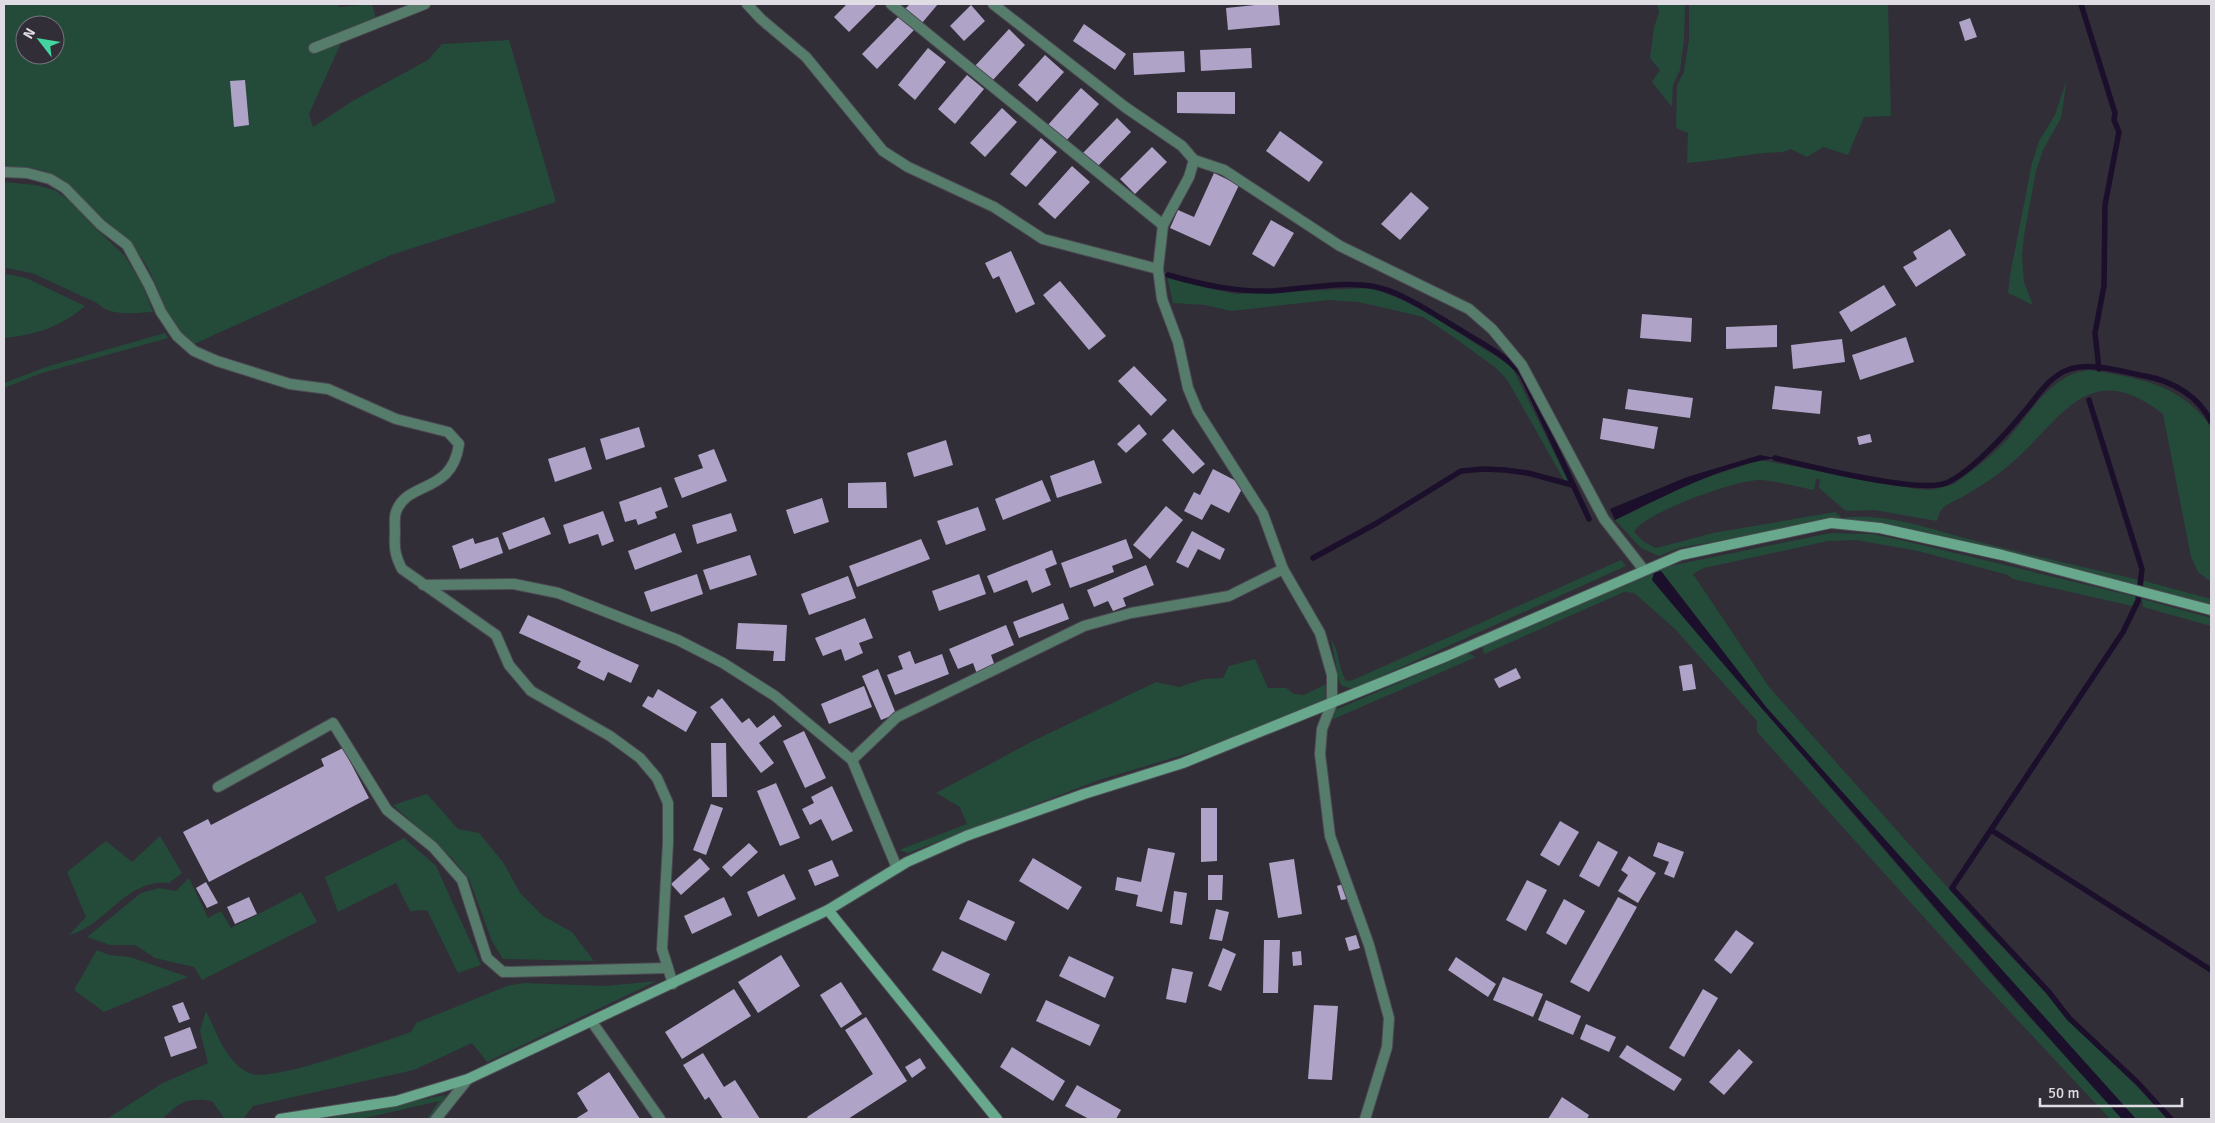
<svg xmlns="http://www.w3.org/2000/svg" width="2215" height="1123" viewBox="0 0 2215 1123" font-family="Signika,sans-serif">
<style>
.green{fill:#244a3a;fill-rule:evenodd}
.water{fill:#1b0f2b}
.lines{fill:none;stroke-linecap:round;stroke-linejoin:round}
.stream{stroke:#1b0f2b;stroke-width:5.5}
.building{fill:#b0a3c8}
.street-casing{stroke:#4d4a53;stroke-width:12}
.secondary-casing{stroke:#4d4a53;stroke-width:12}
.street{stroke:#567d6b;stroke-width:10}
.secondary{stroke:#68a88c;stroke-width:10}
</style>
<rect width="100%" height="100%" fill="#312e37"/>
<g class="green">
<path d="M4 4H338L339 7 372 4 376 19 312 47 314 53 341 43 309 114 313 127 351 102 428 60 442 44 509 40 556 202 391 255 192 345C163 318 163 294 145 263 132 243 117 233 99 218 87 208 79 195 68 184 50 168 27 167 4 168ZM25 25H55V55H25Z"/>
<path d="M1657 4H1685L1684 40 1680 70 1673 85 1672 107 1652 82 1660 70 1650 58 1654 27 1659 13Z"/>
<path d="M1689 4H1888L1891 116 1864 117 1848 155 1823 147 1807 157 1791 149C1782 154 1774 152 1764 153 1738 156 1713 161 1687 163L1688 133 1676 128 1677 85 1684 72 1689 39Z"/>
<path d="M2067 79 2061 118 2043 150 2036 171 2024 236 2022 255 2024 282 2033 305 2008 293 2010 275 2032 163 2039 141 2055 115Z"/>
<path d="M4 182 35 185 55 190 71 202 90 223 125 256 143 286 153 312C135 313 111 317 97 303L32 273 6 268V274L26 278 85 306C61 327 35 335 4 338Z"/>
<path d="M1167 276 1207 288 1236 294 1368 288C1405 297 1440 320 1471 341 1486 351 1500 357 1513 369L1569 483 1565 482 1508 381 1496 368 1452 336 1423 317 1394 310 1358 302 1329 300 1231 311 1205 305 1173 303Z"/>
<path d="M165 333 168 338 42 373 4 388V383L46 367Z"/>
<path d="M2091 370C2140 379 2178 383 2210 425L2211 582 2198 572 2191 557 2163 414C2086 354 2061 423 2008 466 1994 478 1979 487 1964 496 1957 500 1946 504 1941 510 1939 513 1938 517 1937 521L1874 510 1846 511 1819 488 1820 479H1816L1814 490C1796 487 1778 481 1760 480 1738 479 1643 513 1634 532L1644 542 1656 548 1713 533 1835 512 1842 518C1888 512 1932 530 1976 541 2030 555 2084 567 2139 580L2138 587 1888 524 1857 520 1826 522 1679 548 1659 556 1641 548 1615 520 1693 482 1760 460 1916 489 1932 490 1954 484C1971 471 1990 458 2005 442 2031 414 2050 373 2091 370Z"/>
<path d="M1830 533 1872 534 1901 540 2137 597 2132 606 2013 579 2008 575 1918 551 1856 540 1828 541 1704 568 1693 574 1769 687 1982 926 2045 992 2064 1016 2136 1085 2167 1119H2136L1766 707 1661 571 1652 580 1701 638 2005 990 2122 1119H2110L1984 984 1757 732V721L1675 629 1634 593 1624 592 1484 654 1482 645 1665 567Z"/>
<path d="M1621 560 1626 566 1353 689 1342 686 1339 681 1331 639C1340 652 1338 668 1346 681L1353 680Z"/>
<path d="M2144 581 2211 599V605L2143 588Z"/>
<path d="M2142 599 2211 618V626L2143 607Z"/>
<path d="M1468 653 1476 657 1329 721 1333 711Z"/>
<path d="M1255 659 1268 688H1286L1294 694 1304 695 1326 684 1327 693 1325 701 1216 745 1099 780 908 853 899 850 967 824 960 807 936 793 1033 741 1156 682 1179 687 1204 679 1223 678 1229 666Z"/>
<path d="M427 794 458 829 479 833 503 862 520 893 543 916 572 932 594 961 503 959 492 941 469 879 452 858 393 805Z"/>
<path d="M160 836 182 873 169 883C124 879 108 925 69 935L86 917 67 872 106 841 132 862Z"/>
<path d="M404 838 436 866 481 965 458 973 427 910 410 911 396 883 338 912 325 877Z"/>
<path d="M189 878 208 918 221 911 231 928 301 892 317 922 202 980 194 967 155 958 135 945H110L87 937 141 893 159 888 176 891Z"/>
<path d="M97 950 109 955 130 957 188 977 104 1012 74 990Z"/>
<path d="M657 981 487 1062 472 1043 414 1070 253 1106 243 1119H225L212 1101C187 1097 180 1102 162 1119H107L161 1084 208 1063 200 1031 206 1011C217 1033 226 1062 249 1073 269 1084 384 1041 411 1032L416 1023 507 986 524 983 605 986Z"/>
<path d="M445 1095 446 1101 432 1119H427L439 1101 361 1119H323Z"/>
</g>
<g class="water">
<path d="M1760 455 1775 458C1718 467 1667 495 1615 520L1610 509 1687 477Z"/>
<path d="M1661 571 1766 707 2136 1119H2122C2036 1025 1953 929 1870 832 1797 748 1723 665 1652 580L1654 573Z"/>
</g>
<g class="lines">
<g class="stream">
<path d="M2081 4 2115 113 2114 120 2119 132 2105 205 2104 286 2095 333 2099 369"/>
<path d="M1168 275C1203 285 1236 292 1272 291 1303 289 1341 281 1371 286 1400 290 1436 316 1462 331 1484 345 1506 355 1522 375L1589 519"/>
<path d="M2089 400 2142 569 2138 601 2123 632 1952 888 2048 991 2069 1018 2138 1083 2171 1119"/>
<path d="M1775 458C1808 466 1919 494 1946 483 1970 473 2007 433 2024 412 2038 396 2049 376 2070 369 2093 362 2123 372 2145 376 2172 381 2199 396 2211 422"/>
<path d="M1313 558 1377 523 1461 471 1484 469 1505 470 1528 473 1572 485"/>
<path d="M1991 830 2211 970"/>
</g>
</g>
<g class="building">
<path d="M847 4H877L849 32 834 17Z"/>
<path d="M910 4H938L922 23 905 9Z"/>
<path d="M1265 4H1278L1280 25 1228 30 1226 8Z"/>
<path d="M971 5 985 21 964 41 950 26Z"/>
<path d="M899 16 914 30 877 69 862 54Z"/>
<path d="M1970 18 1977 37 1965 41 1959 22Z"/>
<path d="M1084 24 1126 54 1115 70 1073 41Z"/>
<path d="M1009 29 1025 45 992 81 975 66Z"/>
<path d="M928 48 946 62 915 100 898 85Z"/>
<path d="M1251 48 1252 68 1201 71 1200 50Z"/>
<path d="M1184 51 1185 72 1134 75 1133 53Z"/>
<path d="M1045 55 1064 72 1037 102 1018 85Z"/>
<path d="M967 75 984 89 955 124 938 109Z"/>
<path d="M245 80 249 125 234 127 230 81Z"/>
<path d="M1081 88 1099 104 1065 142 1047 126Z"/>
<path d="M1177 92H1235V114L1177 113Z"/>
<path d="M1002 108 1017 122 985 157 970 143Z"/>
<path d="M1117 118 1131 132 1096 168 1082 154Z"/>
<path d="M1280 131 1323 162 1309 182 1266 151Z"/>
<path d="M1041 138 1057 152 1026 187 1010 174Z"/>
<path d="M1152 147 1167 162 1135 194 1120 179Z"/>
<path d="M1072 166 1090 182 1055 219 1038 204Z"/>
<path d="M1214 173 1239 185 1210 246 1170 228 1178 210 1194 217Z"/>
<path d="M1411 192 1429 208 1400 240 1381 224Z"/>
<path d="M1271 220 1294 233 1274 267 1252 254Z"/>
<path d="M1950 229 1966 255 1916 287 1903 267 1917 259 1913 252Z"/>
<path d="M1011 251 1035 304 1016 313 999 276 993 279 985 263Z"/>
<path d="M1060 281 1106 336 1089 350 1043 295Z"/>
<path d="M1884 285 1896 305 1851 332 1839 312Z"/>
<path d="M1642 314 1692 318 1691 342 1640 338Z"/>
<path d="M1777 325V347L1726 349V327Z"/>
<path d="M1906 337 1914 362 1860 380 1852 355Z"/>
<path d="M1842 339 1845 362 1793 369 1791 345Z"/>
<path d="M1134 366 1167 400 1151 416 1118 381Z"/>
<path d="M1775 386 1822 391 1820 414 1772 409Z"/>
<path d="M1628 389 1693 398 1690 418 1625 409Z"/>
<path d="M1603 418 1658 427 1654 449 1600 439Z"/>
<path d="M1139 424 1147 434 1126 453 1117 444Z"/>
<path d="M639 427 645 447 606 460 600 439Z"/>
<path d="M1173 429 1205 464 1193 474 1162 440Z"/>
<path d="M1870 434 1872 442 1859 445 1857 437Z"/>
<path d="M946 440 953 465 914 477 907 453Z"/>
<path d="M585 447 592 469 555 482 548 459Z"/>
<path d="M714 449 727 481 682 498 674 478 703 468 698 455Z"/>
<path d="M1094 460 1102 483 1057 498 1050 476Z"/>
<path d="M1213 469 1244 485 1229 513 1211 504 1202 520 1184 511 1194 492 1200 495Z"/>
<path d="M1042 480 1051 501 1003 520 995 499Z"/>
<path d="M886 482 887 508H848V483Z"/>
<path d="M661 487 668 507 655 512 657 518 638 525 636 519 625 522 619 502Z"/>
<path d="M822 498 829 522 794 534 786 510Z"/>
<path d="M1166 506 1183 520 1150 559 1133 545Z"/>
<path d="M978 507 986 530 946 545 937 521Z"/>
<path d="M603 511 614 541 602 546 598 534 569 544 563 525Z"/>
<path d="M731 513 737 531 697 544 692 525Z"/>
<path d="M544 517 551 534 509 550 502 533Z"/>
<path d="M1192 531 1225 549 1220 560 1198 549 1188 568 1176 562Z"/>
<path d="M675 533 682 552 635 570 628 551Z"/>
<path d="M498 537 503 553 460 569 452 546 473 538 475 544Z"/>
<path d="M921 539 930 559 857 587 849 566Z"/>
<path d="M1126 539 1133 558 1112 566 1114 572 1070 588 1061 563Z"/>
<path d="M1052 550 1057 564 1045 569 1051 585 1032 593 1027 580 994 593 987 576Z"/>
<path d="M750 555 757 575 710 590 703 570Z"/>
<path d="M1146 565 1154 585 1123 598 1126 606 1113 611 1108 601 1094 607 1087 590Z"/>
<path d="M697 574 703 594 651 612 644 592Z"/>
<path d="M979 574 986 594 939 611 932 591Z"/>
<path d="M848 576 856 598 809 615 801 594Z"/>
<path d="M1063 603 1069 619 1019 638 1013 622Z"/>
<path d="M528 615 639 665 631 683 608 672 604 681 577 668 581 661 519 633Z"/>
<path d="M865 618 873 638 859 643 863 653 845 661 841 649 823 656 815 638Z"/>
<path d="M738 623 787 625 785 661H773L774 651 736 649Z"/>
<path d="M1006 625 1014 645 991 655 995 666 977 674 973 663 958 669 949 649Z"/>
<path d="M910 651 915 664 942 654 949 674 895 695 887 675 903 669 898 656Z"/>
<path d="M1692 664 1696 689 1683 691 1679 666Z"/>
<path d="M1516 668 1521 678 1499 688 1494 679Z"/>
<path d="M878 669 896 714 881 720 862 676Z"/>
<path d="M864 686 872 707 829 724 821 704Z"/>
<path d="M658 689 697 712 686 732 642 706 648 696 653 698Z"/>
<path d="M722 698 742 723 749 718 757 728 774 715 782 726 759 743 774 763 761 773 710 707Z"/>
<path d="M804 731 826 778 805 788 783 741Z"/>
<path d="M711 743H726L727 797H712Z"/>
<path d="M343 748 369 798 209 882 183 832 208 819 211 825 324 766 321 759Z"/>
<path d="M776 783 800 838 780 846 757 791Z"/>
<path d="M832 786 853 831 832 841 821 819 810 825 802 809 814 803 811 797Z"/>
<path d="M711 804 723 808 706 855 693 850Z"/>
<path d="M1201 808H1217V861L1201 862Z"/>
<path d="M1560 821 1579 832 1559 866 1540 855Z"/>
<path d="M1598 841 1618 852 1599 887 1579 876Z"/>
<path d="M1658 842 1684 852 1674 878 1664 874 1669 862 1653 856Z"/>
<path d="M749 843 758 852 731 877 722 867Z"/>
<path d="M1148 848 1175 853 1162 912 1136 906 1138 895 1115 890 1117 877 1141 882Z"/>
<path d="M1629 856 1656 873 1638 903 1618 891 1628 875 1621 870Z"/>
<path d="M700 858 710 869 681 895 671 884Z"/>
<path d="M1033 858 1082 887 1068 910 1019 881Z"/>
<path d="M1294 859 1302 914 1278 918 1269 863Z"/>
<path d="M832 860 839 876 815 886 808 870Z"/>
<path d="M784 874 796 899 758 917 747 892Z"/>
<path d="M1208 875H1223L1222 900H1208Z"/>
<path d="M1527 880 1547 890 1526 931 1506 920Z"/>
<path d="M206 882 218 903 207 908 196 888Z"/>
<path d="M1343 884 1347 899 1341 900 1337 886Z"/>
<path d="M1174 891 1187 893 1182 925 1170 923Z"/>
<path d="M249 897 257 914 235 924 227 907Z"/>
<path d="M724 897 732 915 692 934 684 916Z"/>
<path d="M1618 897 1637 907 1589 992 1570 982Z"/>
<path d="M1564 899 1585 911 1566 945 1546 933Z"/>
<path d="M968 900 1015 922 1006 941 959 919Z"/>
<path d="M1216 909 1229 912 1222 941 1209 939Z"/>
<path d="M1736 930 1754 943 1731 974 1714 960Z"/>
<path d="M1356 935 1360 948 1349 951 1345 938Z"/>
<path d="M1264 940H1280L1278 993H1263Z"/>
<path d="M1223 948 1236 954 1221 991 1208 986Z"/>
<path d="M942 951 990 974 981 994 932 970Z"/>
<path d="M1301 951 1302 965 1293 966 1292 952Z"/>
<path d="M781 955 800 986 758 1013 738 982Z"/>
<path d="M1069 956 1114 977 1105 998 1059 976Z"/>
<path d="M1456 957 1496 984 1488 997 1448 970Z"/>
<path d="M1172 968 1193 972 1186 1003 1166 999Z"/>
<path d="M1503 977 1543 994 1533 1017 1493 1000Z"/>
<path d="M841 982 862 1014 841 1028 820 995Z"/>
<path d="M734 989 751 1016 682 1059 665 1032Z"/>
<path d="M1703 989 1718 998 1684 1057 1669 1048Z"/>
<path d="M1046 1000 1100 1025 1090 1046 1036 1021Z"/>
<path d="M1546 1000 1581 1016 1573 1035 1538 1020Z"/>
<path d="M183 1002 190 1019 179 1023 172 1006Z"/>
<path d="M1314 1005 1338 1006 1332 1080 1308 1079Z"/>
<path d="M866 1017 907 1081 848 1119H808L807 1117 873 1074 845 1030Z"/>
<path d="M1586 1024 1616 1037 1609 1052 1580 1039Z"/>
<path d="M190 1027 197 1048 171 1057 164 1037Z"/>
<path d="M1627 1045 1682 1079 1674 1091 1619 1057Z"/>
<path d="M1012 1047 1065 1081 1053 1101 1000 1067Z"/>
<path d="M1739 1049 1753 1062 1724 1095 1709 1082Z"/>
<path d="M703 1053 724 1087 735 1080 760 1119H723L709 1097 705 1100 683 1065Z"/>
<path d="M920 1058 926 1068 912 1078 905 1067Z"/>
<path d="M609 1072 640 1119H575L588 1111 577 1093Z"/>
<path d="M1077 1085 1121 1110 1116 1119H1089L1065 1106Z"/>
<path d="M1562 1097 1589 1115 1587 1119H1548Z"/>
</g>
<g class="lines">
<g class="street-casing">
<g id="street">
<path d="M747 4 761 19 806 57 883 151 908 167 994 207 1043 239 1158 269"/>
<path d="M891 4 1163 225"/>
<path d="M993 4 1125 107 1182 146 1194 160 1189 177 1163 225 1158 269 1162 299 1178 342 1188 388 1198 412 1263 514 1283 569 1320 633 1332 675V703L1322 729 1320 754 1330 836 1369 945 1389 1018 1387 1047 1365 1119"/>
<path d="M314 48 425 4"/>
<path d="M1194 160 1224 170 1340 246 1469 309 1492 329 1522 365 1604 519 1644 570"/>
<path d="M4 172 27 173 50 179 65 188 101 225 127 245 149 285 161 312 177 336 194 351 217 361 290 384 328 389 396 419 448 432 459 444C452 495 407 480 396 512 394 518 395 526 395 532 394 547 395 556 402 569L496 635 509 665 531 691 610 736 640 758 657 778 668 803V843L662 949 673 984"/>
<path d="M423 585 514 584 558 593 678 640 723 663 775 696 852 760 897 868"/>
<path d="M852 760 897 717 1084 626 1131 613 1229 596 1283 569"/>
<path d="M218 787 333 723 387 810 433 847 462 880 487 958 503 972 668 968"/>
<path d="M592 1022 660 1119"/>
<path d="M436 1119 468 1079"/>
</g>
</g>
<g class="secondary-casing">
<g id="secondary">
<path d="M828 910 997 1119"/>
<path d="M280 1119 396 1101 468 1079 828 910 907 862 966 836 1084 794 1183 763 1447 656 1681 555 1831 523 1880 528 2002 555 2211 610"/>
</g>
</g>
<use href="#street" class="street"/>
<use href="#secondary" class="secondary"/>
</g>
<rect width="2215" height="1123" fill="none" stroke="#dfdde3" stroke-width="10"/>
<g transform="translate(40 40) rotate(301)"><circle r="24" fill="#312e37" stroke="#77747c"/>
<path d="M0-4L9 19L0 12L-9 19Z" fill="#44d49f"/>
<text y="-8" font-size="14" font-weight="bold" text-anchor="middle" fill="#dfdde3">N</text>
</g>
<path d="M2040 1098v8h142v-8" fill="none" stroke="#dfdde3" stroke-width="2.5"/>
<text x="2048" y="1098" font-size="15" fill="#dfdde3" stroke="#312e37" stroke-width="4" paint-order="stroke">50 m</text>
</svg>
